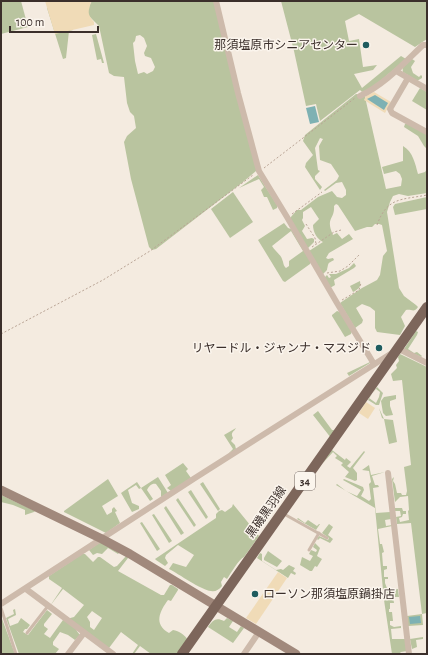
<svg xmlns="http://www.w3.org/2000/svg" width="428" height="655" viewBox="0 0 428 655" font-family="'Alegreya Sans','Noto Sans JP',sans-serif">
<style>
.green{fill:#b9c49f;fill-rule:evenodd}
.sand{fill:#f0dbb7}
.water{fill:#7eb1b3}
.lines{fill:none;stroke-linecap:round;stroke-linejoin:round}
.path{stroke:#b9a495;stroke-width:1;stroke-dasharray:2 2;stroke-linecap:butt}
.lane{stroke:#cdbaab;stroke-width:3}
.street{stroke:#cdbaab;stroke-width:6}
.secondary{stroke:#a1897c;stroke-width:9}
.primary{stroke:#7d665b;stroke-width:10}
.poi-dot{fill:#1e5c5f;stroke:#fbf5ed;stroke-width:1.5}
.labels{text-anchor:middle;stroke-width:3;stroke-linejoin:round;paint-order:stroke}
.shield{fill:#fbf5ed;stroke:#756a65;stroke-width:1}
.shield-label{font-size:11px;font-weight:bold;fill:#3b2f2b}
.poi-label{font-size:12px;fill:#3b2f2b;stroke:#fbf5ed;text-anchor:end}
.street-label{font-size:12px;fill:#3b2f2b;stroke:#fbf5ed}
</style>
<rect width="100%" height="100%" fill="#f4ebe0"/>
<g class="green">
<path d="M1 1H21L28 27 1 34Z"/>
<path d="M92 1H215L257 169 256 171 243 182 156 249 152 250 149 247 131 179 124 142 127 136 136 128 134 116 130 112 127 103 124 77 114 76 109 73 99 26 88 15V8ZM140 35 144 38 147 46 144 53 145 56 151 58 155 67 153 71 147 74 144 72 138 74 135 61 133 43 135 41 136 36Z"/>
<path d="M281 1H427V39L415 47 359 14 345 21 349 41 359 39 363 67 377 65 373 70 354 74 362 88 401 56 406 59 372 88 362 92 360 90 320 121 316 104 306 106 294 51Z"/>
<path d="M52 3 73 30 69 31 66 58 63 59 47 8Z"/>
<path d="M96 34 104 63H102L101 59 97 60 92 35Z"/>
<path d="M412 59 415 61 411 67 413 73 419 77 421 75 422 76V78L417 81 403 72C401 66 408 62 412 59Z"/>
<path d="M420 88 427 92V110L412 101Z"/>
<path d="M356 94 363 95 365 97 386 189 401 186 402 179 400 174 396 171 384 174 382 167 403 161V146C413 152 415 163 418 174L425 172 427 169V193L408 196 399 194 393 196 390 202 387 212 399 288 404 296 416 305 418 307C414 313 412 309 406 310L401 317 405 326 400 335 377 332 375 328V311L370 307 362 304 356 308 363 320 362 323 355 328 340 303 362 288 377 280 380 275 383 256 387 251 382 225 379 224H375L372 227H367L355 231 338 205 336 204 334 206C335 220 325 217 333 235L337 233 342 239 349 234 353 239 329 253 326 258 328 259 333 258 334 260C327 264 329 262 327 270L322 275 309 251 323 242C317 239 313 232 313 225L319 219 311 207 303 212V218L302 220 305 226 302 231 307 239 312 238 314 239V242L307 249 290 218 297 210H301L318 197 332 191 337 197 342 198 346 195V190L342 182 336 183 325 191 324 190 337 180 339 176 331 164 320 160 319 146 323 139 320 138 315 148 318 170 320 171 315 176V179L322 187 320 190 305 167 306 163 313 155 303 141 305 135Z"/>
<path d="M408 123 427 133V149L424 146 418 136 404 127 405 124Z"/>
<path d="M258 175 277 205V208L273 210 267 197H264L261 190 264 187 259 179 239 188Z"/>
<path d="M233 192 253 222 230 238 211 209Z"/>
<path d="M427 197V209L395 215 393 207 395 204Z"/>
<path d="M284 223 288 228 291 229 311 262 310 264 285 282 283 281 258 240ZM291 231 303 251 289 261V266L286 268C283 265 284 264 282 259 281 255 275 251 272 246Z"/>
<path d="M354 263 356 266 354 268 334 280 335 285 330 288 324 278 327 275 329 278 331 277 329 274H336L349 268Z"/>
<path d="M360 281C361 287 359 289 353 292L350 286Z"/>
<path d="M337 311 340 312 352 331 351 334 345 337 332 316V315Z"/>
<path d="M416 331 418 332 417 335 408 349 414 353 417 352 422 356 421 357 404 349Z"/>
<path d="M400 354 427 367V613L422 614 423 625 408 626 407 616 422 614 411 523 397 524 396 517 401 516 400 511H395V508H402L403 511H406V514H403L402 517 399 518 400 522 409 520 408 511 409 510 408 496 400 497 395 502 392 479 394 477 393 481 395 484 397 493H401L402 495H406L407 491 404 467 411 465 402 380 393 381 391 374 397 368 396 365 399 361 398 357Z"/>
<path d="M370 362V363L349 376 347 373Z"/>
<path d="M377 387 383 393 379 405H376L368 400ZM376 389 380 392 379 397 376 403 369 398Z"/>
<path d="M396 395V399L390 401V406L393 415 386 416 383 413 381 401 384 397Z"/>
<path d="M379 408 384 419 393 420 397 442 389 444 384 419 382 418Z"/>
<path d="M318 411 332 430H334L331 438 313 415Z"/>
<path d="M236 428C234 432 230 432 233 438L231 441 235 445 236 449 228 454 233 449 224 435Z"/>
<path d="M332 450 345 460 346 458 351 462 347 466 350 468 364 451 365 452 353 468 357 473V480L355 481 345 477 349 472 341 465 343 463 335 458 337 456 333 452 322 464Z"/>
<path d="M183 463 188 469 186 471 191 478 171 491 167 488 171 485 165 475Z"/>
<path d="M369 465 371 475 385 472 372 476 375 485H378L379 487 373 488 376 513 390 512 391 519 385 520 386 526 392 525V526L378 529 380 544H382L384 552 382 553 383 566H387V569L384 570V577H388V579H385V583L388 591 398 589 399 597H393L394 603H390V609H389V612H392L393 621H390V625L394 627 401 626V628L391 629 392 639H405L407 651 401 652 399 654H392L384 600 375 508 336 485 337 484 346 491 357 496 361 490 343 480 344 479 363 487 364 490 361 496 369 501 371 499 369 484 371 482 369 471 362 470Z"/>
<path d="M158 477 168 493 161 497V491L156 484C152 483 149 486 147 490L153 499 150 501 141 488 139 489 136 485 128 490 132 503 139 506V509L132 512 121 493 137 482 141 488Z"/>
<path d="M108 479 118 496 102 506 107 515 112 512V509L114 507 117 511 115 512 120 523 106 533 64 512V511Z"/>
<path d="M203 482 220 509 218 511 200 484Z"/>
<path d="M191 490 208 517 206 519 188 492Z"/>
<path d="M1 495 35 511 34 512 25 515V510L13 505 1 502Z"/>
<path d="M178 498 196 525 194 527 176 500Z"/>
<path d="M233 504 259 536 244 557C239 559 231 573 227 579L224 577 221 582 222 586C219 590 215 592 211 591 201 590 179 574 169 569L173 563 186 567 194 555 178 545 166 555 165 558 168 563 165 566 156 560 155 559 216 518V514L219 511 222 510 225 512 232 507Z"/>
<path d="M166 506 184 533 181 535 164 508Z"/>
<path d="M154 514 172 541 169 543 152 515Z"/>
<path d="M298 518 305 523 308 520 317 526 319 524H320L316 530 297 519Z"/>
<path d="M142 522 160 549 157 551 140 523Z"/>
<path d="M329 524 333 527 328 535 333 539 330 543 320 538 318 540 317 539 319 536 328 540 329 538 322 533Z"/>
<path d="M99 543H103L120 552 118 554 108 548 102 554 97 553 93 555 89 550Z"/>
<path d="M315 543 320 548 317 556 322 559 317 567 315 566 312 571H310L300 565 302 557 310 561 313 556 309 554 311 550 316 552 317 550 313 547Z"/>
<path d="M268 551 282 561 277 567 264 560V558Z"/>
<path d="M260 553 262 554V561L276 570 281 569 283 570 289 565 295 568 293 571 296 573 295 575 291 573 288 578 257 558Z"/>
<path d="M82 554H85L93 562 98 557H100L114 567 117 566 126 556 128 558 118 571 161 595H164L170 585H172L178 589V590L171 601 168 600C160 611 153 624 169 633L173 630C179 631 185 635 188 640L178 654H151L140 646 134 654H132L138 645 121 632 109 648 76 630 80 635 75 640 68 635 60 632 53 642V645L59 649 55 654H19L6 618 14 614 13 610 15 609 16 615 8 619 10 626 18 623 21 618 30 625 27 629H25L23 632 28 635 47 610 52 614 44 624V626L48 629 44 634 50 638 63 620 74 617 84 605 63 589 50 606 62 588 49 579V576ZM92 611 102 618 94 630 90 627V622L87 617Z"/>
<path d="M1 616 15 654H1Z"/>
<path d="M227 618 233 621 229 627 237 632 241 626 244 628 233 643 208 627C213 620 216 617 224 621Z"/>
<path d="M423 637V639L416 640 417 647 412 649 410 639Z"/>
</g>
<g class="sand">
<path d="M45 1H91C89 12 86 12 94 22V25L55 34Z"/>
<path d="M374 92 391 102 385 113 364 100 366 96Z"/>
<path d="M366 402 375 408 368 419 359 413Z"/>
<path d="M278 572 287 578 256 624 246 618Z"/>
</g>
<g class="water">
<path d="M375 95 388 103 384 110 367 99Z"/>
<path d="M315 106 319 122 310 124 306 108Z"/>
<path d="M420 616 421 623 410 624 409 617Z"/>
</g>
<g class="lines">
<g class="path">
<path d="M264 168 355 98"/>
<path d="M292 214 322 192"/>
<path d="M306 224 315 238 316 244"/>
<path d="M377 225C387 197 401 200 427 195"/>
<path d="M312 247 334 232 341 230"/>
<path d="M327 273 340 271 348 266 360 254"/>
<path d="M342 300 359 290 361 283"/>
<path d="M1 334 103 280 150 251 253 175"/>
</g>
<g class="lane">
<path d="M284 514 327 538"/>
<path d="M309 550 319 533"/>
<path d="M1 608 16 654"/>
<path d="M27 633 48 606"/>
</g>
<g class="street">
<path d="M216 1 238 93 259 171 287 217 337 303 374 364"/>
<path d="M396 71 427 89"/>
<path d="M408 78 390 109 392 113 427 132"/>
<path d="M360 96C384 85 403 64 423 45H427"/>
<path d="M397 348 427 363"/>
<path d="M388 473 409 654"/>
<path d="M26 589 113 654"/>
<path d="M1 604 195 478 392 353"/>
<path d="M68 654 84 633"/>
<path d="M244 654 259 632"/>
</g>
<path class="secondary" d="M1 490 102 539 130 554 296 654"/>
<path class="primary" d="M182 654 427 307"/>
</g>
<g class="poi-dot">
<circle cx="366" cy="45" r="4"/>
<circle cx="379" cy="348" r="4"/>
<circle cx="255" cy="594" r="4"/>
</g>
<g class="labels">
<rect class="shield" x="295" y="472" width="20" height="18" rx="3"/>
<g class="shield-label">
<text x="305" y="485">34</text>
</g>
<g class="poi-label">
<text x="358" y="49">那須塩原市シニアセンター</text>
<text x="371" y="352">リヤードル・ジャンナ・マスジド</text>
<text x="263" y="598" text-anchor="start">ローソン那須塩原鍋掛店</text>
</g>
<g class="street-label">
<text transform="translate(266 512) rotate(-55)" y="4">黒磯黒羽線</text>
</g>
</g>
<rect width="428" height="655" fill="none" stroke="#3b2f2b" stroke-width="4"/>
<path d="M10 26v6h88v-6" fill="none" stroke="#3b2f2b" stroke-width="2"/>
<text x="16" y="26" font-size="12" fill="#3b2f2b" stroke="#fbf5ed" stroke-width="3" paint-order="stroke">100 m</text>
</svg>
